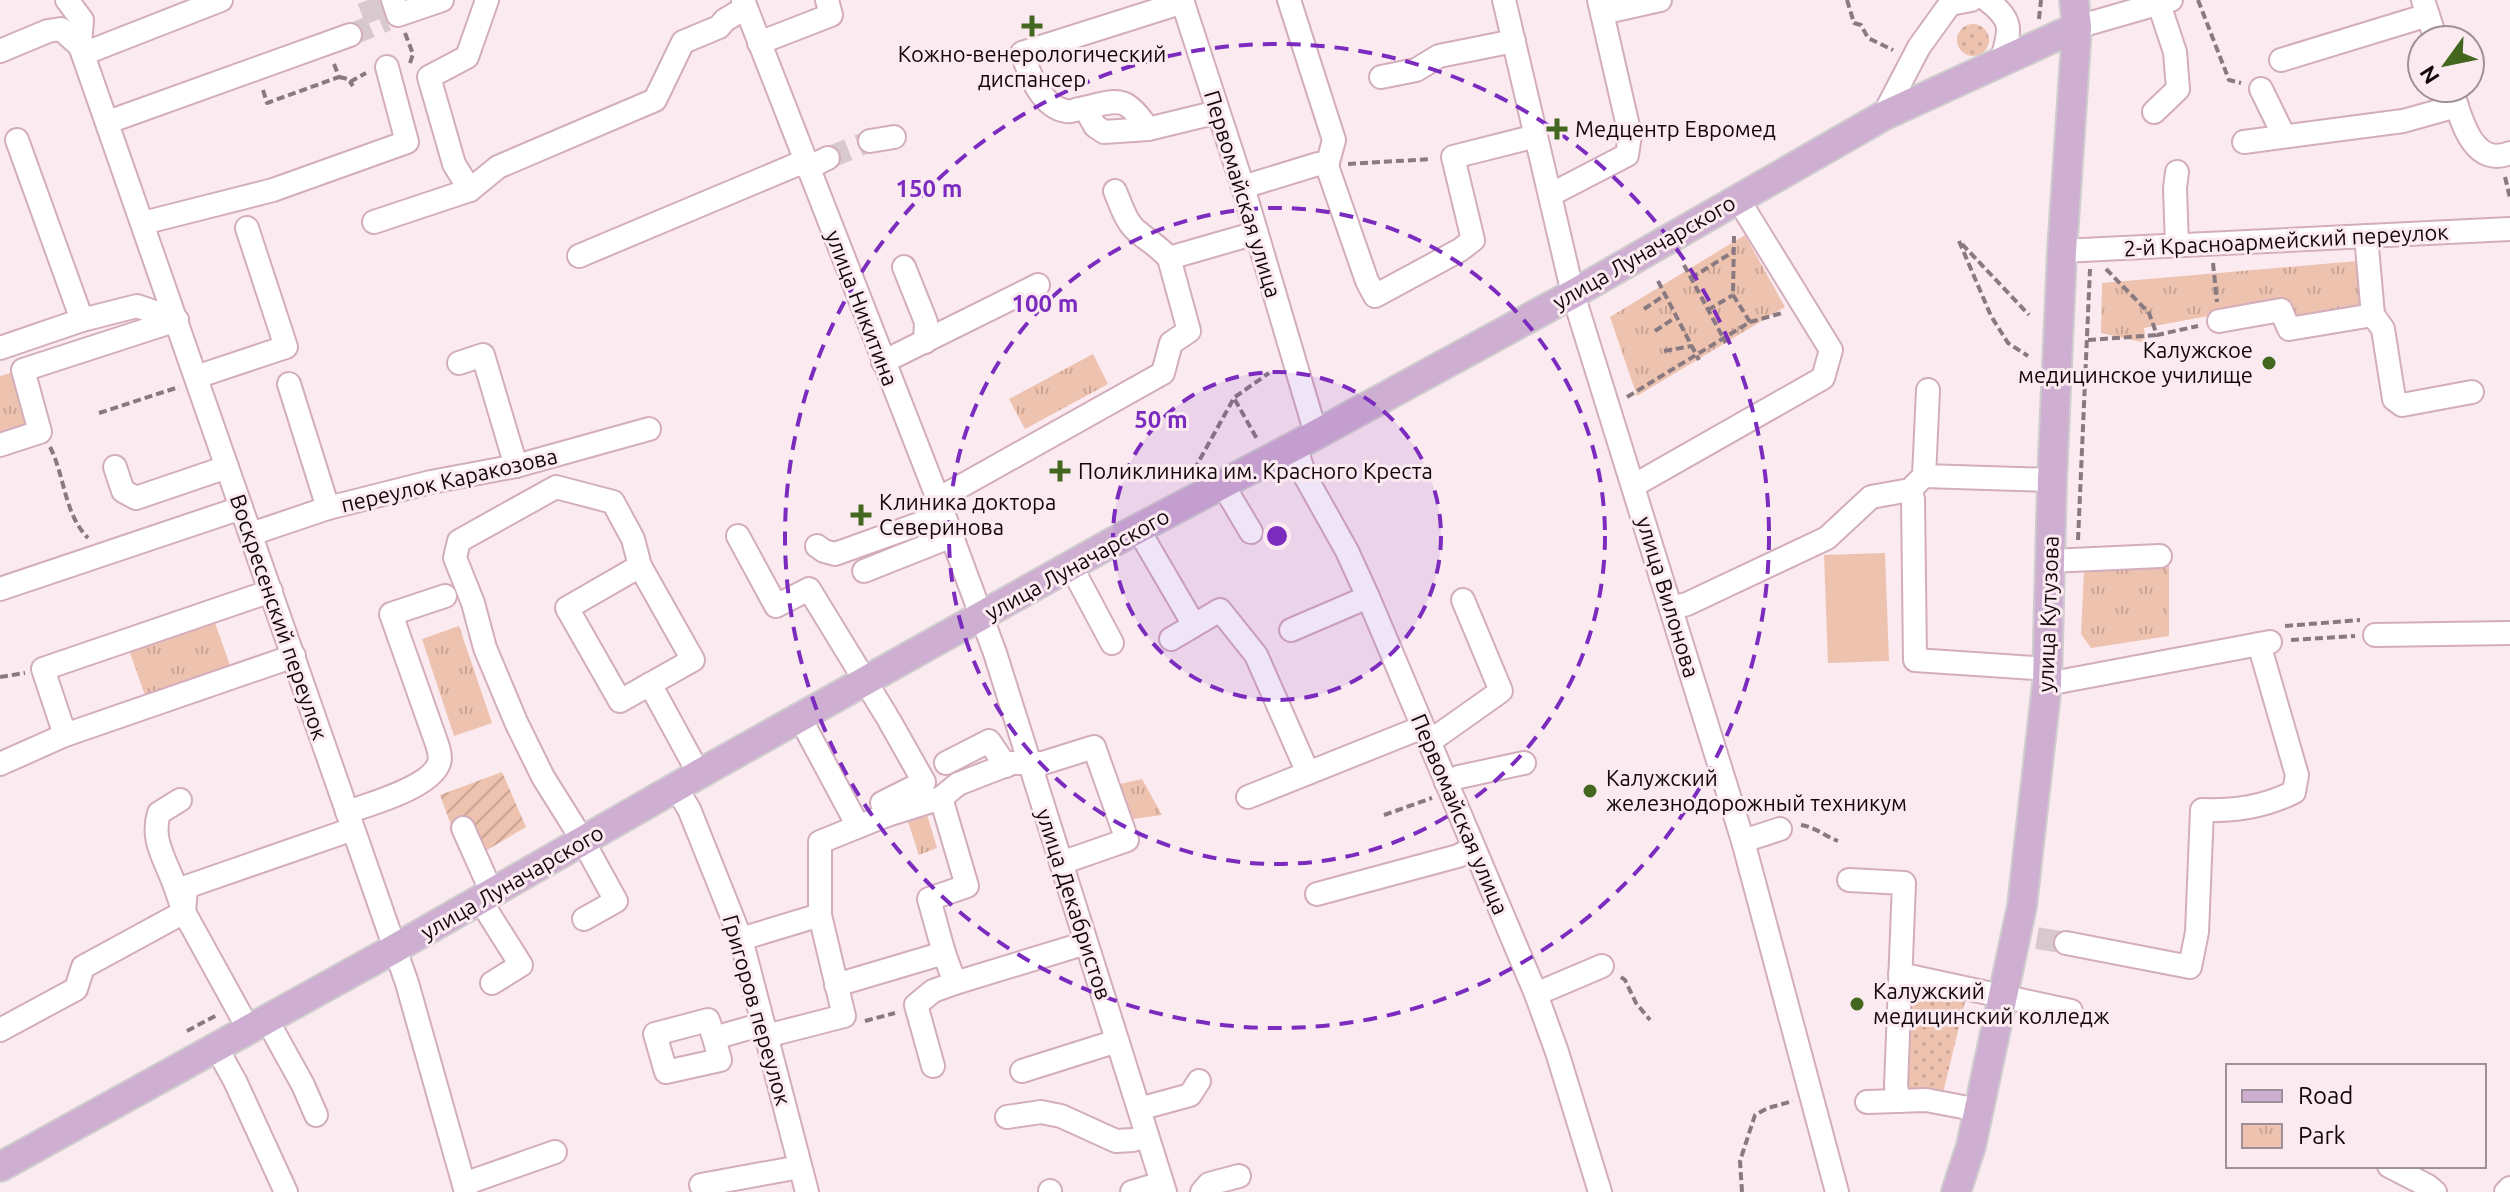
<svg xmlns="http://www.w3.org/2000/svg" width="2510" height="1192" viewBox="0 0 2510 1192" font-family="Ubuntu,sans-serif">
<style>
.grass{fill:url(#grass-dots)}
.park{fill:url(#park-tufts)}
.garden{fill:url(#garden-furrows)}
.pitch{fill:#edc2ae}
.lines{fill:none;stroke-linecap:round;stroke-linejoin:round}
.minor-tunnel{stroke:#d8c9cf;stroke-width:22;stroke-dasharray:22 11;stroke-linecap:butt}
.minor-casing{stroke:#d3adbd;stroke-width:26}
.major-casing{stroke:#d0cdcf;stroke-width:32}
.path{stroke:#887a80;stroke-width:4;stroke-dasharray:8 4;stroke-linecap:butt}
.minor{stroke:#fff;stroke-width:22}
.major{stroke:#ceafd1;stroke-width:28}
.ring{fill:none;stroke:#7b2cbf;stroke-width:4;stroke-dasharray:14 10}
.poi-dot{fill:#43671f;stroke:#fbebf1;stroke-width:3}
.labels{text-anchor:middle;stroke-width:6;stroke-linejoin:round;paint-order:stroke}
.poi-label{font-size:22px;fill:#13070d;stroke:#fbebf1;text-anchor:start}
.street-label{font-size:22px;fill:#13070d;stroke:#fbebf1}
.centre{fill:#7b2cbf;stroke:#fbebf1;stroke-width:4}
.ring-label{font-size:24px;text-anchor:middle;font-weight:bold;fill:#7b2cbf;stroke:#fbebf1;stroke-width:6;stroke-linejoin:round;paint-order:stroke}
</style>
<defs>
<pattern id="grass-dots" width="8" height="8" patternUnits="userSpaceOnUse" patternTransform="scale(2)"><rect width="8" height="8" fill="#edc2ae"/><path d="M2 2h.1M6 6h.1" fill="none" stroke="#caa594" stroke-width="1.8" stroke-linecap="round"/></pattern>
<pattern id="park-tufts" width="24" height="20" patternUnits="userSpaceOnUse" patternTransform="scale(2)"><rect width="24" height="20" fill="#edc2ae"/><path d="M3 7l-1-3M5 7V3M7 7l1-3M15 17l-1-3M17 17v-4M19 17l1-3" fill="none" stroke="#caa594"/></pattern>
<pattern id="garden-furrows" width="10" height="10" patternUnits="userSpaceOnUse" patternTransform="scale(2)"><rect width="10" height="10" fill="#edc2ae"/><path d="M-1 1l2-2M0 10L10 0M9 11l2-2" fill="none" stroke="#caa594"/></pattern>
</defs>
<rect width="100%" height="100%" fill="#fbebf1"/>
<g class="grass">
<circle cx="1973" cy="40" r="16"/>
<path d="M1909 987 1966 998 1943 1093 1909 1088Z"/>
</g>
<g class="park">
<path d="M1745 235 1785 307 1637 396 1610 317Z"/>
<path d="M2357 261 2360 304 2296 320 2288 301 2144 328 2146 343 2101 333 2102 283Z"/>
<path d="M1093 354 1108 384 1025 429 1009 399Z"/>
<path d="M11 373 29 429 0 438V376Z"/>
<path d="M2169 566V636L2091 648 2081 634 2084 571Z"/>
<path d="M214 620 231 668 146 698 129 650Z"/>
<path d="M459 626 492 723 454 736 422 639Z"/>
<path d="M1142 779 1162 815 1133 819 1120 784Z"/>
<path d="M926 811 937 848 919 855 908 822Z"/>
</g>
<path class="garden" d="M502 772 526 827 465 863 440 795Z"/>
<path class="pitch" d="M1885 553 1889 661 1828 663 1824 555Z"/>
<g class="lines">
<g class="minor-tunnel">
<path d="M368 0 377 24"/>
<path d="M350 35 387 20"/>
<path d="M828 158 870 141"/>
<path d="M2037 938 2066 943"/>
</g>
<g class="minor-casing">
<g id="minor">
<path d="M67 0 82 20 80 46 407 983 466 1192"/>
<path d="M393 0 398 15 442 0"/>
<path d="M743 0 938 499 995 653 1165 1192"/>
<path d="M1182 0 1243 187 1316 434"/>
<path d="M1289 0 1334 140 1327 166"/>
<path d="M1504 0 1573 294 1743 841 1837 1192"/>
<path d="M1987 0C2015 21 2010 31 2001 62"/>
<path d="M2423 0 2436 40"/>
<path d="M1183 2 1022 53C1029 73 1041 107 1066 111 1070 112 1075 110 1079 109 1116 102 1123 91 1148 129L1218 112"/>
<path d="M1602 13 1660 0"/>
<path d="M2077 27 2171 0"/>
<path d="M759 43 831 15 827 0"/>
<path d="M0 51 48 31 61 29 80 46"/>
<path d="M83 54 221 0"/>
<path d="M2281 60 2428 15"/>
<path d="M1381 77 1416 70 1439 56 1514 41"/>
<path d="M2451 88C2460 114 2471 169 2510 153"/>
<path d="M2261 89 2284 136"/>
<path d="M1085 108 1095 126 1104 132 1148 129"/>
<path d="M2154 112 2178 89 2175 52 2159 4"/>
<path d="M1883 116 1919 47 1950 4 1971 0"/>
<path d="M108 122 350 35"/>
<path d="M17 140 82 320 137 306 177 320"/>
<path d="M870 141 894 137"/>
<path d="M2244 142 2403 121 2457 106"/>
<path d="M807 168 828 158"/>
<path d="M1243 187 1318 164 1327 166 1367 281 1375 296 1460 250 1473 240 1453 157 1536 136"/>
<path d="M470 190 454 164 429 77 467 57 487 0"/>
<path d="M1115 191C1121 205 1126 223 1138 232 1151 243 1157 245 1169 258"/>
<path d="M1550 195 1627 155 1630 135 1599 0"/>
<path d="M374 222 470 190 498 167 655 100 683 42 719 27 725 20 745 8"/>
<path d="M143 223 273 190 407 142 387 67"/>
<path d="M2366 236 2373 315 2383 329 2394 399 2402 405 2472 392"/>
<path d="M2177 246 2175 188 2177 172"/>
<path d="M2062 251 2510 229"/>
<path d="M579 256 805 161"/>
<path d="M904 267 926 322 925 342"/>
<path d="M2219 321 2281 310 2289 329 2373 315"/>
<path d="M0 348 82 320"/>
<path d="M883 362 1038 285"/>
<path d="M459 363 483 355 516 466"/>
<path d="M196 377 286 347 247 228"/>
<path d="M289 384 328 508"/>
<path d="M1928 390 1924 476 2052 480"/>
<path d="M0 445 40 432 23 370 177 320"/>
<path d="M1295 446 1305 476 1347 551 1368 597 1536 994 1557 1052 1600 1192"/>
<path d="M115 467 123 491 136 498 227 467"/>
<path d="M1223 485 1251 532"/>
<path d="M1633 486 1823 378 1831 350 1738 199"/>
<path d="M1910 490 1913 499 1915 660 2048 669"/>
<path d="M938 499 1163 373 1171 343 1189 331 1169 258 1256 233"/>
<path d="M1138 529 1194 625"/>
<path d="M251 534 328 508 431 482 516 466 649 429"/>
<path d="M738 536 776 606 809 589 886 715"/>
<path d="M817 546 824 551 835 554 944 515"/>
<path d="M2050 561 2160 556"/>
<path d="M640 566 693 660 620 701 567 608Z"/>
<path d="M1071 566 1112 643"/>
<path d="M864 571 952 536"/>
<path d="M0 589 241 508"/>
<path d="M271 591 43 669 65 735 294 656"/>
<path d="M1672 608 1687 604 1827 538 1871 497 1910 490 1924 476"/>
<path d="M1291 630 1368 597"/>
<path d="M2375 635 2510 633"/>
<path d="M1171 639 1220 610 1256 655 1308 773"/>
<path d="M650 684 699 774"/>
<path d="M2047 684 2270 642"/>
<path d="M800 718 858 826"/>
<path d="M1429 742 1501 691 1463 600"/>
<path d="M946 763 989 741 1006 766"/>
<path d="M0 764 65 735"/>
<path d="M1446 782 1459 777 1524 763"/>
<path d="M676 788 689 809 741 939 807 1192"/>
<path d="M1248 797 1423 727"/>
<path d="M941 798 958 784 1012 763H1043L1094 747 1127 840 1061 863"/>
<path d="M180 800 159 813C151 839 164 857 173 881 177 891 180 902 184 912L186 887 353 829"/>
<path d="M347 812C371 804 431 787 439 763 441 757 439 751 437 744L391 614 445 596"/>
<path d="M463 828 492 893"/>
<path d="M1743 841 1780 829"/>
<path d="M1849 880 1904 883 1896 1086 1899 1101"/>
<path d="M1317 894 1458 856 1474 848"/>
<path d="M480 900 521 965 492 983"/>
<path d="M584 919 616 901 583 841 543 777 516 722 485 648 473 603 455 558 459 541 556 487 613 502 633 539 640 566"/>
<path d="M741 939 820 915"/>
<path d="M2066 943 2190 967 2197 932 2202 810C2235 811 2264 807 2294 792L2297 775 2259 644"/>
<path d="M1900 974 2071 1011"/>
<path d="M955 983 1086 943"/>
<path d="M836 985 944 953 929 899 967 886 941 798 887 815 882 803 924 782 889 720"/>
<path d="M1536 994 1602 966"/>
<path d="M267 1020 303 1085 316 1115"/>
<path d="M0 1030 76 989 83 967 184 912 249 1030"/>
<path d="M766 1036 844 1016 820 915V842L887 815"/>
<path d="M714 1038 708 1020 655 1034 666 1072 720 1060 714 1038 763 1024"/>
<path d="M216 1047 235 1081 286 1192"/>
<path d="M933 1066 916 1005 933 991 955 983 944 953"/>
<path d="M1022 1071 1117 1041"/>
<path d="M1867 1102 1926 1100 1979 1110"/>
<path d="M1139 1109 1190 1095 1199 1081"/>
<path d="M1007 1117 1041 1112 1061 1116 1116 1141 1133 1140 1147 1136"/>
<path d="M2389 1166 2428 1186 2435 1192"/>
<path d="M464 1184 555 1152"/>
<path d="M701 1185 800 1167"/>
<path d="M1050 1191V1192"/>
<path d="M1132 1192 1162 1183"/>
<path d="M1202 1192 1209 1184 1239 1176"/>
<path d="M2506 1192 2510 1188"/>
</g>
</g>
<g class="major-casing">
<g id="major">
<path d="M0 1167 394 949 699 774 1113 542 1295 446 1573 294 1883 116 2077 27"/>
<path d="M1956 1192 1971 1146 2022 906 2047 684 2052 480 2062 251 2077 27 2074 0"/>
</g>
</g>
<g class="path">
<path d="M1847 0 1854 23 1861 25 1868 38 1893 50"/>
<path d="M2198 0 2229 80 2241 83"/>
<path d="M2039 19 2041 0"/>
<path d="M405 33 413 54 409 66"/>
<path d="M339 77 348 79 353 86"/>
<path d="M350 82 366 73"/>
<path d="M263 90 267 103 339 77 334 64"/>
<path d="M1348 164 1431 159"/>
<path d="M2505 177 2510 198"/>
<path d="M1959 241 1991 316 2008 343 2028 356"/>
<path d="M1962 244 2029 315"/>
<path d="M2213 263 2217 302"/>
<path d="M1684 265 1726 343"/>
<path d="M2106 269 2149 313 2157 335 2198 326"/>
<path d="M1691 278 1733 252"/>
<path d="M1658 281 1699 360"/>
<path d="M1644 309 1665 295"/>
<path d="M1708 310 1733 295"/>
<path d="M1750 322 1782 313"/>
<path d="M1655 331 1676 317"/>
<path d="M2088 340 2157 335"/>
<path d="M1664 351 1692 346"/>
<path d="M1235 397 1269 373"/>
<path d="M1627 397 1750 322 1733 295 1734 236"/>
<path d="M99 413 179 387"/>
<path d="M50 447C65 476 64 514 88 538"/>
<path d="M1194 470 1234 398 1257 439"/>
<path d="M2078 540 2090 269"/>
<path d="M2285 626 2360 620"/>
<path d="M2291 640 2355 636"/>
<path d="M0 677 25 673"/>
<path d="M1384 815 1432 798"/>
<path d="M1801 825C1815 827 1825 836 1838 841"/>
<path d="M1621 977 1625 980 1636 1003 1650 1020"/>
<path d="M865 1021 895 1013"/>
<path d="M187 1031 217 1015"/>
<path d="M1742 1192 1740 1161 1755 1115 1768 1108 1793 1101"/>
</g>
<use href="#minor" class="minor"/>
<use href="#major" class="major"/>
</g>
<circle cx="1277" cy="536" r="164" fill="#7b2cbf" fill-opacity=".12"/>
<g class="ring">
<circle cx="1277" cy="536" r="164"/>
<circle cx="1277" cy="536" r="328"/>
<circle cx="1277" cy="536" r="492"/>
</g>
<g class="poi-dot">
<path d="M1028 14h8v8h8v8h-8v8h-8v-8h-8v-8h8z"/>
<path d="M1553 117h8v8h8v8h-8v8h-8v-8h-8v-8h8z"/>
<circle cx="2269" cy="363" r="8"/>
<path d="M1056 459h8v8h8v8h-8v8h-8v-8h-8v-8h8z"/>
<path d="M857 503h8v8h8v8h-8v8h-8v-8h-8v-8h8z"/>
<circle cx="1590" cy="791" r="8"/>
<circle cx="1857" cy="1004" r="8"/>
</g>
<g class="labels">
<g class="poi-label">
<text x="1032" y="62" text-anchor="middle">Кожно-венерологический<tspan x="1032" dy="25">диспансер</tspan></text>
<text x="1575" y="137">Медцентр Евромед</text>
<text x="2253" y="358" text-anchor="end">Калужское<tspan x="2253" dy="25">медицинское училище</tspan></text>
<text x="1078" y="479">Поликлиника им. Красного Креста</text>
<text x="879" y="510">Клиника доктора<tspan x="879" dy="25">Северинова</tspan></text>
<text x="1606" y="786">Калужский<tspan x="1606" dy="25">железнодорожный техникум</tspan></text>
<text x="1873" y="999">Калужский<tspan x="1873" dy="25">медицинский колледж</tspan></text>
</g>
<g class="street-label">
<text transform="translate(1243 194) rotate(73)" y="8">Первомайская улица</text>
<text transform="translate(2286 240) rotate(-3)" y="8">2-й Красноармейский переулок</text>
<text transform="translate(1644 252) rotate(-30)" y="8">улица Луначарского</text>
<text transform="translate(862 308) rotate(69)" y="8">улица Никитина</text>
<text transform="translate(449 480) rotate(-13)" y="8">переулок Каракозова</text>
<text transform="translate(1077 564) rotate(-29)" y="8">улица Луначарского</text>
<text transform="translate(1668 597) rotate(73)" y="8">улица Вилонова</text>
<text transform="translate(2048 614) rotate(-88)" y="8">улица Кутузова</text>
<text transform="translate(279 617) rotate(71)" y="8">Воскресенский переулок</text>
<text transform="translate(1460 814) rotate(67)" y="8">Первомайская улица</text>
<text transform="translate(512 882) rotate(-30)" y="8">улица Луначарского</text>
<text transform="translate(1074 904) rotate(72)" y="8">улица Декабристов</text>
<text transform="translate(757 1010) rotate(74)" y="8">Григоров переулок</text>
</g>
</g>
<circle cx="1277" cy="536" r="12" class="centre"/>
<g class="ring-label">
<text x="929" y="197">150 m</text>
<text x="1045" y="312">100 m</text>
<text x="1161" y="428">50 m</text>
</g>
<rect x="2226" y="1064" width="260" height="104" fill="#fbebf1" stroke="#9e9096" stroke-width="2"/>
<rect x="2242" y="1090" width="40" height="12" fill="#ceafd1" stroke="#9e9096" stroke-width="2"/>
<text x="2298" y="1104" font-size="24" fill="#13070d">Road</text>
<rect x="2242" y="1124" width="40" height="24" fill="url(#park-tufts)" stroke="#9e9096" stroke-width="2"/>
<text x="2298" y="1144" font-size="24" fill="#13070d">Park</text>
<g transform="translate(2446 64) rotate(237)"><circle r="38" fill="#fbebf1" stroke="#9e9096" stroke-width="2"/>
<path d="M0-6L14 30L0 20L-14 30Z" fill="#43671f"/>
<text y="-12" font-size="22" font-weight="bold" text-anchor="middle" fill="#13070d">N</text>
</g>
</svg>
